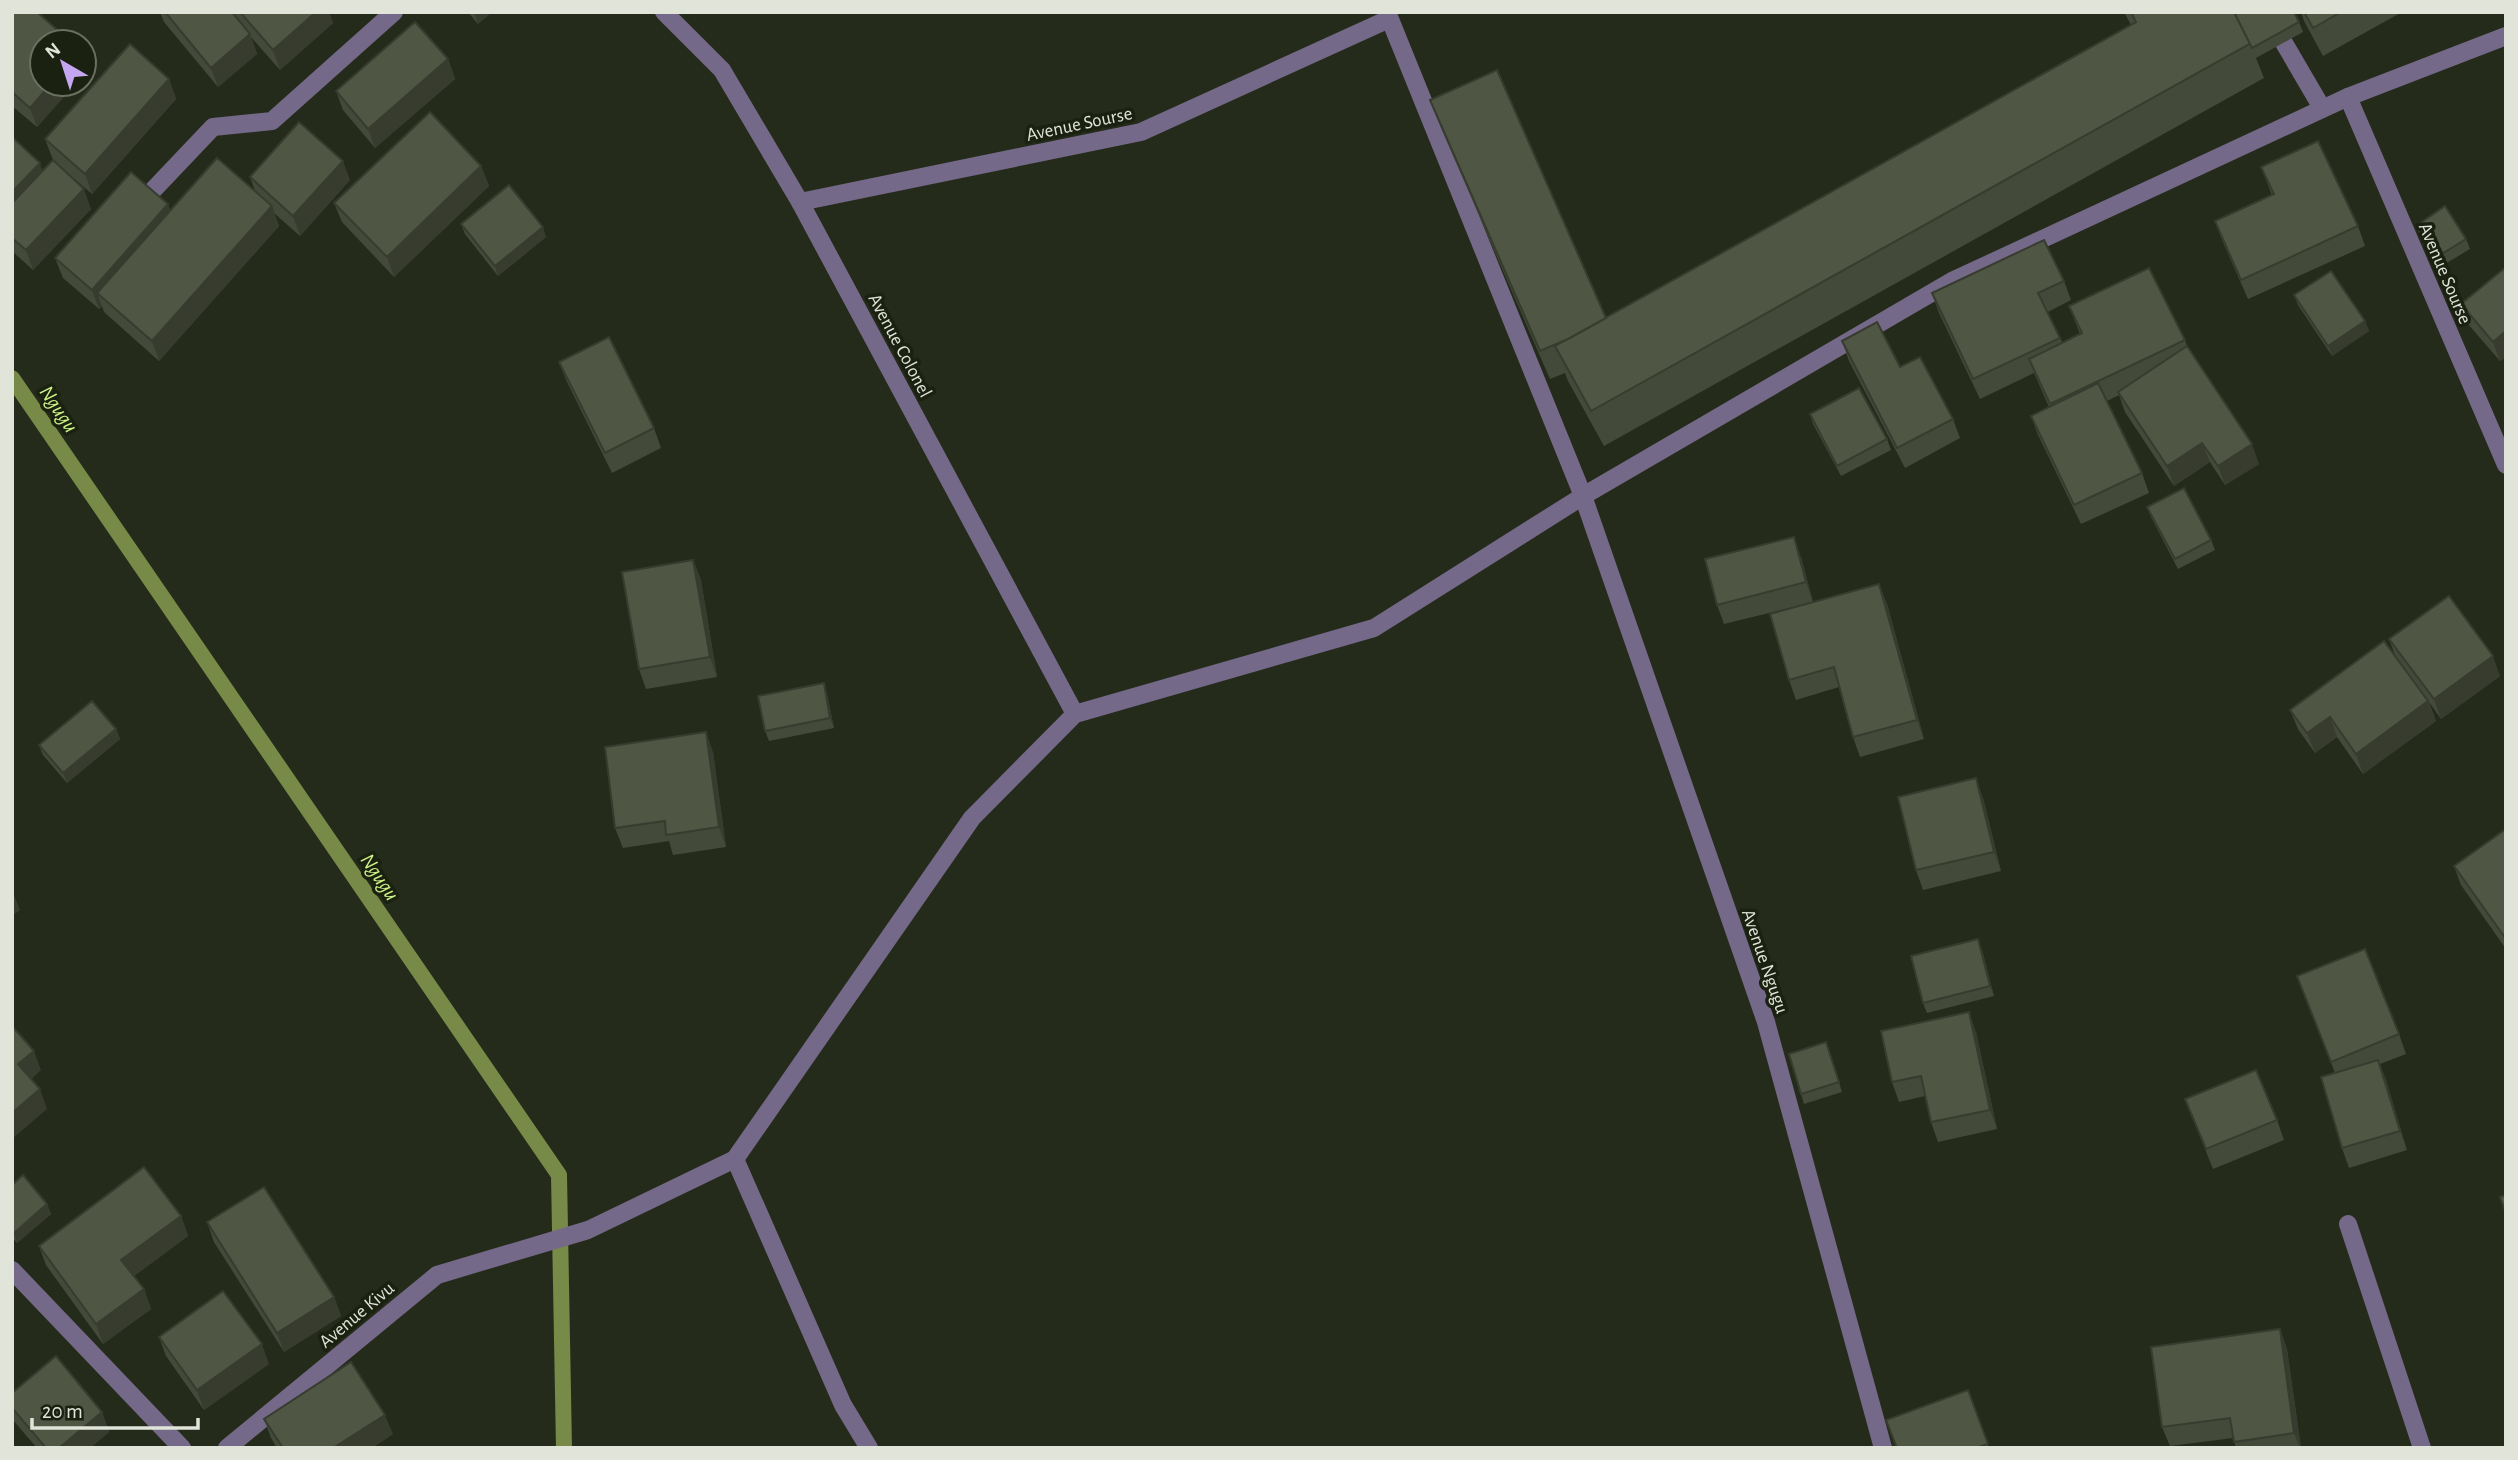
<svg xmlns="http://www.w3.org/2000/svg" width="2518" height="1460" viewBox="0 0 2518 1460" font-family="'Alegreya Sans',sans-serif">
<style>
.lines{fill:none;stroke-linecap:round;stroke-linejoin:round}
.stream{stroke:#778a47;stroke-width:16}
.minor{stroke:#756989;stroke-width:18}
.wall{fill:#444a3a}
.shaded-wall{fill:#373c2f}
.building{fill:#4f5643;stroke:#373c2f;stroke-width:2}
.labels{text-anchor:middle;stroke-width:7;stroke-linejoin:round;paint-order:stroke}
.street-label{font-size:19px;fill:#e0e4d9;stroke:#1b2110}
.water-label{font-size:21px;font-style:italic;fill:#cdf386;stroke:#1b2110}
</style>
<rect width="100%" height="100%" fill="#252b1a"/>
<g class="lines">
<path class="stream" d="M12 378 559 1175 564 1448"/>
<g class="minor">
<path d="M664 12 722 70 800 202 1075 714"/>
<path d="M1387 12 1583 496 1766 1022 1883 1448"/>
<path d="M2266 12 2322 108"/>
<path d="M2348 97 2506 465"/>
<path d="M800 202 1141 132 1389 19"/>
<path d="M137 207 213 127 272 121 394 12"/>
<path d="M735 1159 843 1405 869 1448"/>
<path d="M2348 1224 2422 1448"/>
<path d="M12 1270 182 1448"/>
<path d="M227 1448 437 1275 588 1230 735 1159 972 818 1075 714 1374 628 1583 496 1952 281 2348 97 2506 36"/>
</g>
</g>
<g class="wall">
<path d="M12 12 42 84H75L37 127 12 106Z"/>
<path d="M160 12H329L333 23 280 70 251 37 257 54 218 87 164 22Z"/>
<path d="M468 12H492L478 24Z"/>
<path d="M2124 12H2294L2299 22 2303 32 2256 58 2264 78 1604 446 1568 381 1565 373 1550 379 1441 128 1430 100 1606 318 2131 25Z"/>
<path d="M2301 12H2402L2323 56 2304 21Z"/>
<path d="M448 59 455 79 375 148 343 110 336 91Z"/>
<path d="M169 79 176 99 92 194 55 162 91 209 33 270 12 251V203L14 201 12 200V137L42 171 53 160 45 139Z"/>
<path d="M481 166 489 186 394 277 342 222 334 203Z"/>
<path d="M2261 167 2358 226 2365 246 2248 299 2222 240 2215 221 2272 195Z"/>
<path d="M250 177 350 180 300 236 274 213 279 226 159 361 104 312 102 306 99 309 63 278 55 258 171 210 255 191Z"/>
<path d="M461 224 546 237 498 276 465 234Z"/>
<path d="M2416 226 2466 239 2470 249 2440 267 2420 236Z"/>
<path d="M2506 267V357L2500 361 2468 324 2461 304Z"/>
<path d="M2064 281 2071 300 2048 312 2062 342 2080 334 2069 306 2185 340 2187 346 2259 464 2225 485 2210 462 2174 486 2125 412 2119 395 2107 401 2142 473 2149 493 2081 524 2038 435 2031 416 2049 407 2034 373 1980 399 1939 313 1932 293Z"/>
<path d="M2294 295 2365 321 2369 331 2332 356 2298 305Z"/>
<path d="M1842 341 1900 367 1953 419 1960 438 1905 468 1849 361Z"/>
<path d="M559 362 654 428 661 448 612 473 567 382Z"/>
<path d="M1810 414 1887 439 1891 450 1841 476 1813 424Z"/>
<path d="M2147 507 2211 540 2215 550 2178 569 2151 517Z"/>
<path d="M1801 557 1813 602 1724 624 1717 605Z"/>
<path d="M693 560 701 580 717 677 646 689 639 669Z"/>
<path d="M1879 584 1887 604 1924 739 1860 757 1853 737 1839 687 1796 700 1789 680Z"/>
<path d="M2389 639 2500 676 2441 719 2429 702 2436 721 2363 774 2337 737 2315 753 2298 729 2290 710 2396 658Z"/>
<path d="M827 694 834 728 769 741 765 731Z"/>
<path d="M116 729 120 739 67 783 43 755 39 745Z"/>
<path d="M713 752 726 847 673 855 669 841 623 848 615 828Z"/>
<path d="M1983 798 2001 871 1923 890 1916 870Z"/>
<path d="M2506 829V949L2461 885 2454 866Z"/>
<path d="M1982 950 1994 996 1927 1013 1923 1003Z"/>
<path d="M2297 976 2399 1034 2406 1054 2380 1064 2407 1150 2349 1168 2342 1148 2335 1073Z"/>
<path d="M1976 1032 1997 1129 1938 1142 1931 1122 1925 1096 1899 1102 1892 1082Z"/>
<path d="M1830 1052 1842 1092 1804 1104 1801 1094Z"/>
<path d="M2185 1099 2277 1120 2284 1140 2213 1169Z"/>
<path d="M12 1185 47 1204 51 1214 17 1243 12 1237Z"/>
<path d="M181 1216 188 1236 134 1276 144 1289 151 1309 103 1344 46 1265 39 1246Z"/>
<path d="M207 1222 334 1297 341 1316 284 1352 214 1242Z"/>
<path d="M2280 1329 2287 1349 2301 1448H2236L2233 1438 2170 1446 2162 1427Z"/>
<path d="M159 1337 269 1364 204 1410 166 1356Z"/>
<path d="M1968 1390 1989 1448H1897Z"/>
<path d="M12 1393 102 1412 109 1432 90 1448H37L12 1419Z"/>
<path d="M264 1419 393 1434 372 1448H277L271 1438Z"/>
</g>
<g class="shaded-wall">
<path d="M316 12H329L333 23 280 70 273 50Z"/>
<path d="M474 12H492L478 24Z"/>
<path d="M250 34 257 54 218 87 211 68Z"/>
<path d="M448 59 455 79 375 148 368 129Z"/>
<path d="M84 60 88 70 84 74Z"/>
<path d="M169 79 176 99 92 194 85 174Z"/>
<path d="M51 84H75L37 127 30 108Z"/>
<path d="M343 161 350 180 300 236 293 216Z"/>
<path d="M40 163 43 173 15 203 12 192Z"/>
<path d="M481 166 489 186 394 277 387 257Z"/>
<path d="M84 189 91 209 33 270 26 250Z"/>
<path d="M168 204 176 224 97 293 102 306 99 309 92 290Z"/>
<path d="M272 206 279 226 159 361 152 341Z"/>
<path d="M543 227 546 237 498 276 495 266Z"/>
<path d="M2365 321 2369 331 2332 356 2328 346Z"/>
<path d="M2506 331V357L2500 361 2493 342Z"/>
<path d="M2202 443 2210 462 2174 486 2167 466Z"/>
<path d="M2252 444 2259 464 2225 485 2218 466Z"/>
<path d="M1794 537 1801 557 1813 602 1806 582Z"/>
<path d="M693 560 701 580 717 677 710 657Z"/>
<path d="M1879 584 1887 604 1924 739 1917 720Z"/>
<path d="M2493 656 2500 676 2441 719 2434 699Z"/>
<path d="M824 683 827 694 834 728 830 718Z"/>
<path d="M2428 701 2436 721 2363 774 2356 754Z"/>
<path d="M2330 717 2337 737 2315 753 2307 733Z"/>
<path d="M116 729 120 739 67 783 63 773Z"/>
<path d="M706 732 713 752 726 847 719 827Z"/>
<path d="M1976 778 1983 798 2001 871 1994 852Z"/>
<path d="M12 890 20 910 12 916Z"/>
<path d="M1978 939 1982 950 1994 996 1990 986Z"/>
<path d="M1969 1012 1976 1032 1997 1129 1990 1110Z"/>
<path d="M34 1051 41 1070 26 1084 18 1064Z"/>
<path d="M2378 1060 2386 1079 2407 1150 2400 1131Z"/>
<path d="M40 1089 47 1109 12 1139V1113Z"/>
<path d="M47 1204 51 1214 17 1243 14 1233Z"/>
<path d="M181 1216 188 1236 128 1280 121 1260Z"/>
<path d="M144 1289 151 1309 103 1344 96 1324Z"/>
<path d="M334 1297 341 1316 284 1352 277 1333Z"/>
<path d="M2280 1329 2287 1349 2301 1448H2300L2294 1433Z"/>
<path d="M262 1344 269 1364 204 1410 197 1390Z"/>
<path d="M102 1412 109 1432 90 1448H59Z"/>
<path d="M385 1415 393 1434 372 1448H333Z"/>
</g>
<g class="building">
<path d="M12 12H37L71 42H42V84H51L30 108 12 92Z"/>
<path d="M165 12H232L250 34 211 68Z"/>
<path d="M240 12H316L273 50Z"/>
<path d="M2131 12H2234L2251 43 1591 411 1555 346 2136 22Z"/>
<path d="M2234 12H2294L2299 22 2252 48Z"/>
<path d="M2304 12H2341L2313 28Z"/>
<path d="M415 22 448 59 368 129 336 91Z"/>
<path d="M130 44 169 79 85 174 45 139Z"/>
<path d="M1497 70 1606 318 1568 339 1540 351 1430 100Z"/>
<path d="M430 112 481 166 387 257 334 203Z"/>
<path d="M299 122 343 161 293 216 250 177Z"/>
<path d="M12 137 40 163 12 192Z"/>
<path d="M2318 141 2358 226 2241 280 2215 221 2274 194 2261 167Z"/>
<path d="M217 158 272 206 152 341 97 293Z"/>
<path d="M53 160 84 189 26 250 12 238V203Z"/>
<path d="M131 172 168 204 92 290 55 258Z"/>
<path d="M509 185 543 227 495 266 461 224Z"/>
<path d="M2445 206 2466 239 2437 257 2416 226Z"/>
<path d="M2044 240 2064 281 2038 293 2060 338 1973 379 1932 293Z"/>
<path d="M2506 267V331L2493 342 2461 304Z"/>
<path d="M2149 268 2185 340 2050 404 2029 359 2082 333 2069 306Z"/>
<path d="M2331 271 2365 321 2328 346 2294 295Z"/>
<path d="M1877 322 1900 367 1920 357 1953 419 1897 448 1842 341Z"/>
<path d="M609 337 654 428 605 453 559 362Z"/>
<path d="M2187 346 2252 444 2218 466 2202 443 2167 466 2118 392Z"/>
<path d="M2098 383 2142 473 2074 505 2031 416Z"/>
<path d="M1859 388 1887 439 1837 466 1810 414Z"/>
<path d="M2184 488 2211 540 2175 559 2147 507Z"/>
<path d="M1794 537 1806 582 1717 605 1705 559Z"/>
<path d="M693 560 710 657 639 669 622 572Z"/>
<path d="M1879 584 1917 720 1853 737 1834 667 1789 680 1770 614Z"/>
<path d="M2449 596 2493 656 2434 699 2389 639Z"/>
<path d="M2384 641 2428 701 2356 754 2330 717 2307 733 2290 710Z"/>
<path d="M824 683 830 718 765 731 758 696Z"/>
<path d="M92 701 116 729 63 773 39 745Z"/>
<path d="M706 732 719 827 666 835 665 821 615 828 605 747Z"/>
<path d="M1976 778 1994 852 1916 870 1898 797Z"/>
<path d="M2506 829V939L2454 866Z"/>
<path d="M1978 939 1990 986 1923 1003 1911 956Z"/>
<path d="M2365 949 2399 1034 2331 1062 2297 976Z"/>
<path d="M1969 1012 1990 1110 1931 1122 1921 1076 1892 1082 1881 1031Z"/>
<path d="M12 1026 34 1051 18 1064 40 1089 12 1113Z"/>
<path d="M1826 1042 1839 1082 1801 1094 1789 1054Z"/>
<path d="M2378 1060 2400 1131 2342 1148 2321 1077Z"/>
<path d="M2256 1070 2277 1120 2206 1149 2185 1099Z"/>
<path d="M144 1167 181 1216 121 1260 144 1289 96 1324 39 1246Z"/>
<path d="M23 1175 47 1204 14 1233 12 1232V1185Z"/>
<path d="M264 1187 334 1297 277 1333 207 1222Z"/>
<path d="M2506 1195V1213L2500 1197Z"/>
<path d="M223 1291 262 1344 197 1390 159 1337Z"/>
<path d="M2280 1329 2294 1433 2234 1442 2230 1418 2162 1427 2151 1347Z"/>
<path d="M56 1356 102 1412 59 1448H46L12 1408V1393Z"/>
<path d="M351 1362 385 1415 333 1448H283L264 1419Z"/>
<path d="M1968 1390 1988 1444 1976 1448H1897L1886 1420Z"/>
</g>
<g class="labels">
<g class="street-label">
<text transform="translate(1079 123) rotate(-12)" y="7">Avenue Sourse</text>
<text transform="translate(2446 273) rotate(67)" y="7">Avenue Sourse</text>
<text transform="translate(901 345) rotate(62)" y="7">Avenue Colonel</text>
<text transform="translate(1766 961) rotate(71)" y="7">Avenue Ngugu</text>
<text transform="translate(356 1314) rotate(-40)" y="7">Avenue Kivu</text>
</g>
<g class="water-label">
<text transform="translate(59 409) rotate(56)" y="7">Ngugu</text>
<text transform="translate(380 877) rotate(56)" y="7">Ngugu</text>
</g>
</g>
<rect width="2518" height="1460" fill="none" stroke="#e0e4d9" stroke-width="28"/>
<g transform="translate(63 63) rotate(321)"><circle r="33" fill="#1b2110" stroke="#6a6f60" stroke-width="2"/>
<path d="M0-5L12 26L0 18L-12 26Z" fill="#c5a7f1"/>
<text y="-10" font-size="19" font-weight="bold" text-anchor="middle" fill="#e0e4d9">N</text>
</g>
<path d="M32 1418v10h166v-10" fill="none" stroke="#e0e4d9" stroke-width="3.5"/>
<text x="42" y="1418" font-size="21" fill="#e0e4d9" stroke="#1b2110" stroke-width="5" paint-order="stroke">20 m</text>
</svg>
